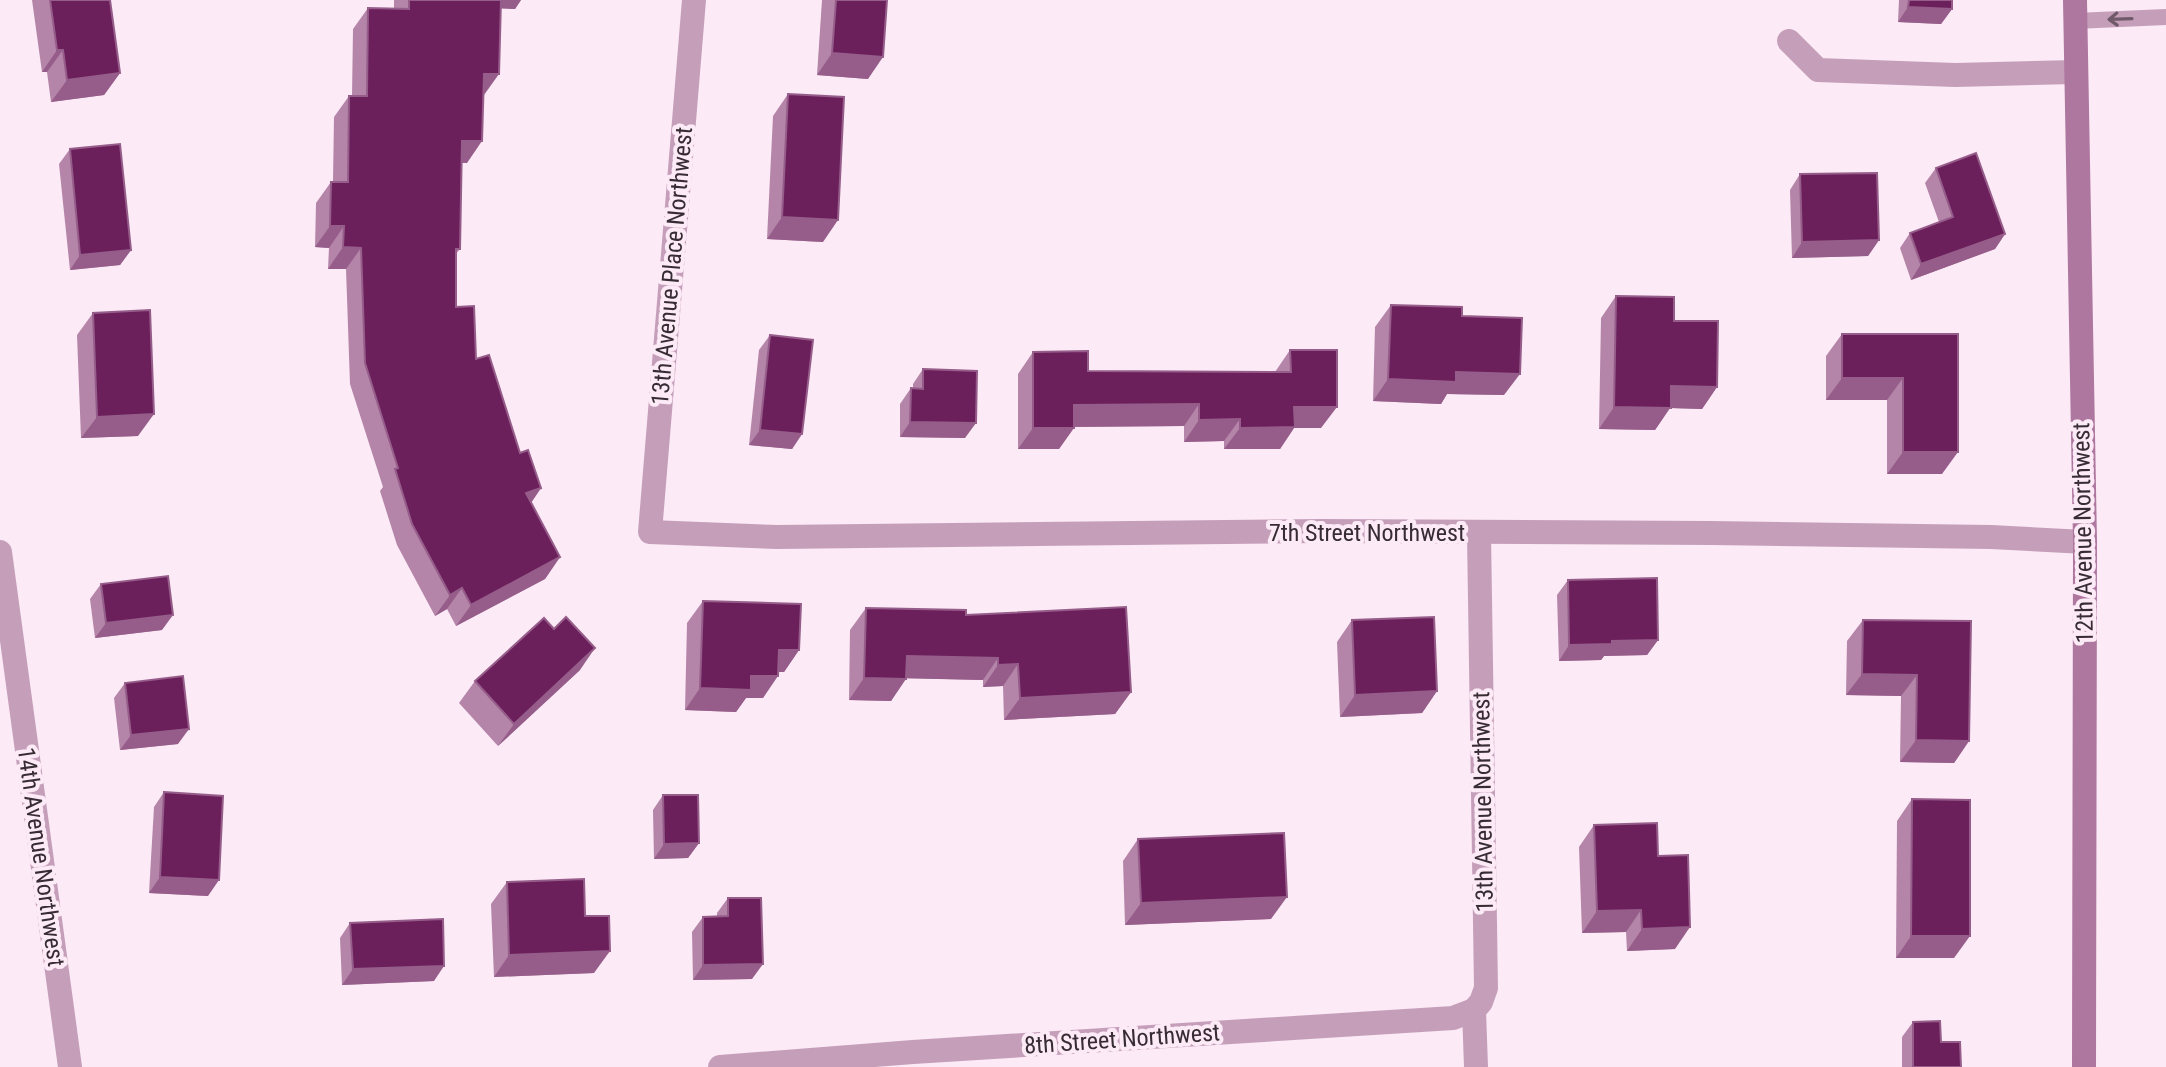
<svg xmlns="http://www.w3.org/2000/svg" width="2166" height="1067" viewBox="0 0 2166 1067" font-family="'Roboto Condensed',sans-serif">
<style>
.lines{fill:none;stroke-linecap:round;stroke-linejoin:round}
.lane{stroke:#c59fba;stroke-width:16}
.street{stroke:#c59fba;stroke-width:24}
.secondary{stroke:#ae779f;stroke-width:24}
.wall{fill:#b485a8}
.shaded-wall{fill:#965d8a}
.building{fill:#6b205b;stroke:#965d8a;stroke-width:2}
.oneway{stroke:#705a6a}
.labels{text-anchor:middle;stroke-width:8;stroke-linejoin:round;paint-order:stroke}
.street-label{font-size:24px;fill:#382c34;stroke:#fceaf6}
</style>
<rect width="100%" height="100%" fill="#fceaf6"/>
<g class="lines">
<path class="lane" d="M2075 21 2166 17"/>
<g class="street">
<path d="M694 0 650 532 777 537 1323 531 1711 533 1991 537 2085 542"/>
<path d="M1789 41 1818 70 1955 75 2075 72"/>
<path d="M0 552 70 1067"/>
<path d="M720 1067 913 1052 1453 1018 1474 1010"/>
<path d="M1476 1067 1474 1010 1481 1002 1486 988 1479 534"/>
</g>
<path class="secondary" d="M2075 0 2085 542 2084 1067"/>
</g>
<g class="wall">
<path d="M32 0H110L120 73 104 95 51 102 47 72H42Z"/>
<path d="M394 0H521L515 9 500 8 483 95 467 163H461L460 249 456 254V307L476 359 520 453 541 488 531 503 560 557 545 579 456 626 447 609 435 616 397 545 380 491 383 487 350 384 346 269H328L329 248 315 247 316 203 331 182H333L334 117 349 96H352L353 29 368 8H394Z"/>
<path d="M822 0H887L868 79 817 75Z"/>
<path d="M1899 0H1952V9L1941 24 1898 22Z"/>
<path d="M788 94 823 242 767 239 773 116Z"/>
<path d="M70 149 131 250 120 265 70 270 59 164Z"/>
<path d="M1936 168 2005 234 1995 249 1911 280 1900 248 1910 233 1939 222 1925 183Z"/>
<path d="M1800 174 1879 240 1868 256 1792 258 1790 190Z"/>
<path d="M1616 296 1674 321 1717 387 1702 409 1670 408 1655 430 1599 429 1601 318Z"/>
<path d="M1391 305 1462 316 1504 395 1447 394 1441 404 1373 401 1375 327Z"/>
<path d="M93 313 138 436 81 438 77 335Z"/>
<path d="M1842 334H1958L1942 474H1887V400H1826V356Z"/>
<path d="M770 335 802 434 792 449 749 445 759 350Z"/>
<path d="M1290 350 1321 428H1294L1280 449H1224V441L1184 442V426L1074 427 1059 449H1018V374L1033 352 1088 371 1275 372Z"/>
<path d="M923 369 965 438 900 437V404L911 388H913V384Z"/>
<path d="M1568 580 1658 640 1647 655 1604 656 1601 660 1559 661 1557 595Z"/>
<path d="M101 584 162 630 95 638 90 599Z"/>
<path d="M703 601 799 650 784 672H778L763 698H746L736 712 685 710 687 623Z"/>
<path d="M866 608 966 615 1131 692 1115 714 1004 720 1003 686 983 687V680L906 678 891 701 849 700 850 630Z"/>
<path d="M1352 620 1437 691 1422 713 1340 717 1337 642Z"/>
<path d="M1863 620 1971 621 1969 741 1954 763 1900 762 1901 696 1846 695 1847 641Z"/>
<path d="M554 629 580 670 498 746 459 703 475 681Z"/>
<path d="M125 683 178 744 120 750 114 698Z"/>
<path d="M164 792 208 896 149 893 154 807Z"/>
<path d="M663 795 699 843 688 858 654 859 653 810Z"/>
<path d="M1912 799 1954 958H1896L1897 821Z"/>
<path d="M1594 825 1658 856 1675 949 1627 951 1626 932 1582 933 1579 847Z"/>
<path d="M1138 839 1271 919 1125 925 1123 861Z"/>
<path d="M507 882 585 916 594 973 494 977 491 904Z"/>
<path d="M728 898 752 979 693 980 692 932 703 917 717 916V913Z"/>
<path d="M350 923 434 981 342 985 340 938Z"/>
<path d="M1913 1022 1941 1042 1961 1067H1902V1037Z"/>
</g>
<g class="shaded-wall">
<path d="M492 0H521L515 9 486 8Z"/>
<path d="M1908 7 1952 9 1941 24 1898 22Z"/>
<path d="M57 50H63L47 72H42Z"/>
<path d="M832 53 883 57 868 79 817 75Z"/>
<path d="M120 73 104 95 51 102 67 80Z"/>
<path d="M484 74H499L484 95Z"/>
<path d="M462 141H482L467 163 447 162Z"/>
<path d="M782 217 838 220 823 242 767 239Z"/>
<path d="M330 226H344L329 248 315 247Z"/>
<path d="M2005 234 1995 249 1911 280 1921 264Z"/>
<path d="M1879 240 1868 256 1792 258 1802 242Z"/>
<path d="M343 247 361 248 346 269H328Z"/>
<path d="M131 250 120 265 70 270 80 255Z"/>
<path d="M1456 372 1520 374 1504 395 1447 394 1441 404 1373 401 1388 379Z"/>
<path d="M1842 378H1903L1887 400H1826Z"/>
<path d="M1671 386 1717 387 1702 409 1670 408 1655 430 1599 429 1614 407Z"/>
<path d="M1199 404 1184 426 1059 427 1074 405Z"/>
<path d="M1294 407H1337L1321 428H1294L1280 449H1224L1240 428Z"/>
<path d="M154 414 138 436 81 438 97 417Z"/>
<path d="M1240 419 1224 441 1184 442 1199 420Z"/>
<path d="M910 422 976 423 965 438 900 437Z"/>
<path d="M1033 428H1074L1059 449H1018Z"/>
<path d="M760 430 802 434 792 449 749 445Z"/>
<path d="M1903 452H1958L1942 474H1887Z"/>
<path d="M541 488 526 510V493Z"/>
<path d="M560 557 545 579 456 626 471 605Z"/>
<path d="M462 588 447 609 435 616 450 595Z"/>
<path d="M173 615 162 630 95 638 106 623Z"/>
<path d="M1658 640 1647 655 1604 656 1601 660 1559 661 1569 645 1612 641Z"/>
<path d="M595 648 580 670 498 746 514 724Z"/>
<path d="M779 650H799L784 672H764Z"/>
<path d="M907 656 998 658 983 680 892 678Z"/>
<path d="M1018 664 1003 686 983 687 998 665Z"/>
<path d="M1862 674 1917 675 1901 696 1846 695Z"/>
<path d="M751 676H778L763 698H746L736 712 685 710 700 688Z"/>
<path d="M864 678 906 679 891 701 849 700Z"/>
<path d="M1437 691 1422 713 1340 717 1355 695Z"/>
<path d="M1131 692 1115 714 1004 720 1020 698Z"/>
<path d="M189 729 178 744 120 750 131 735Z"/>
<path d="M1916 740 1969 741 1954 763 1900 762Z"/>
<path d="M699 843 688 858 654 859 664 844Z"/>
<path d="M160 877 219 880 208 896 149 893Z"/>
<path d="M1287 897 1271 919 1125 925 1141 903Z"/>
<path d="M1641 910 1626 932 1582 933 1597 911Z"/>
<path d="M1690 927 1675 949 1627 951 1642 929Z"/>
<path d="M1911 936H1970L1954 958H1896Z"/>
<path d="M610 951 594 973 494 977 509 955Z"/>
<path d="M763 964 752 979 693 980 703 965Z"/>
<path d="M444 966 434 981 342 985 353 969Z"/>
</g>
<g class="building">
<path d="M50 0H110L120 73 67 80 63 50H57Z"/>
<path d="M409 0H501L499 74H484L482 141H462L460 249H456V307L474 306 476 359 489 355 520 453 528 450 541 488 526 493 560 557 471 605 462 588 450 595 412 524 395 469 398 468 365 363 361 248 343 247 344 226H330L331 182H348L349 96H367L368 8 409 9Z"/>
<path d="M836 0H887L883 57 832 53Z"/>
<path d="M1909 0H1952V9L1908 7Z"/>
<path d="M788 94 844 97 838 220 782 217Z"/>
<path d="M120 144 131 250 80 255 70 149Z"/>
<path d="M1976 153 2005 234 1921 264 1910 233 1953 217 1936 168Z"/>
<path d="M1877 173 1879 240 1802 242 1800 174Z"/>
<path d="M1616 296 1674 297V321H1718L1717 387 1671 386V408L1614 407Z"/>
<path d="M1391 305 1462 307V316L1522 318 1520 374 1456 372V382L1388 379Z"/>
<path d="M150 310 154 414 97 417 93 313Z"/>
<path d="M1842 334H1958V452H1903V378H1842Z"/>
<path d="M770 335 813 340 802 434 760 430Z"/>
<path d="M1290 350H1337V407H1294L1295 427 1240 428V419L1199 420V404L1074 405V428H1033V352L1088 351V371L1291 372Z"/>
<path d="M923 369 977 371 976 423 910 422 911 388 923 389Z"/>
<path d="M168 576 173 615 106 623 101 584Z"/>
<path d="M1657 578 1658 640 1612 641V644L1569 645 1568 580Z"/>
<path d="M703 601 801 604 799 650H779L778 676H751V690L700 688Z"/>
<path d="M1126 607 1131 692 1020 698 1018 664 998 665V658L907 656 906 679 864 678 866 608 966 610V615Z"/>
<path d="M566 617 595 648 514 724 475 681 544 618 554 629Z"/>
<path d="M1434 617 1437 691 1355 695 1352 620Z"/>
<path d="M1863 620 1971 621 1969 741 1916 740 1917 675 1862 674Z"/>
<path d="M183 676 189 729 131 735 125 683Z"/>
<path d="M164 792 223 796 219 880 160 877Z"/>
<path d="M663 795H698L699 843 664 844Z"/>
<path d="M1912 799 1970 800V936H1911Z"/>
<path d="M1657 823 1658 856 1688 855 1690 927 1642 929 1641 910 1597 911 1594 825Z"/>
<path d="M1284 833 1287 897 1141 903 1138 839Z"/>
<path d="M584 879 585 916H609L610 951 509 955 507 882Z"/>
<path d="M728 898H761L763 964 703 965V917L728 916Z"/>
<path d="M443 919 444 966 353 969 350 923Z"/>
<path d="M1940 1021 1941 1042H1960L1961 1067H1913V1022Z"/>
</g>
<defs><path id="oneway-shaft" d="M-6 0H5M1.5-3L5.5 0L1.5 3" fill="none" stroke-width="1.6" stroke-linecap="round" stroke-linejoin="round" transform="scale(2)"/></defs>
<use class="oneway" href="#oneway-shaft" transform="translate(2120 19) rotate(178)"/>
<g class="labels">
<g class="street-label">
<text transform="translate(672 266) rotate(-85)" y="8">13th Avenue Place Northwest</text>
<text x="1367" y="541">7th Street Northwest</text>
<text transform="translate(2083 533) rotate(-91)" y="8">12th Avenue Northwest</text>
<text transform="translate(1483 802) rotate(-91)" y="8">13th Avenue Northwest</text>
<text transform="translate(41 857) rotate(82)" y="8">14th Avenue Northwest</text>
<text transform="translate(1122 1039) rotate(-4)" y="8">8th Street Northwest</text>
</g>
</g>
</svg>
